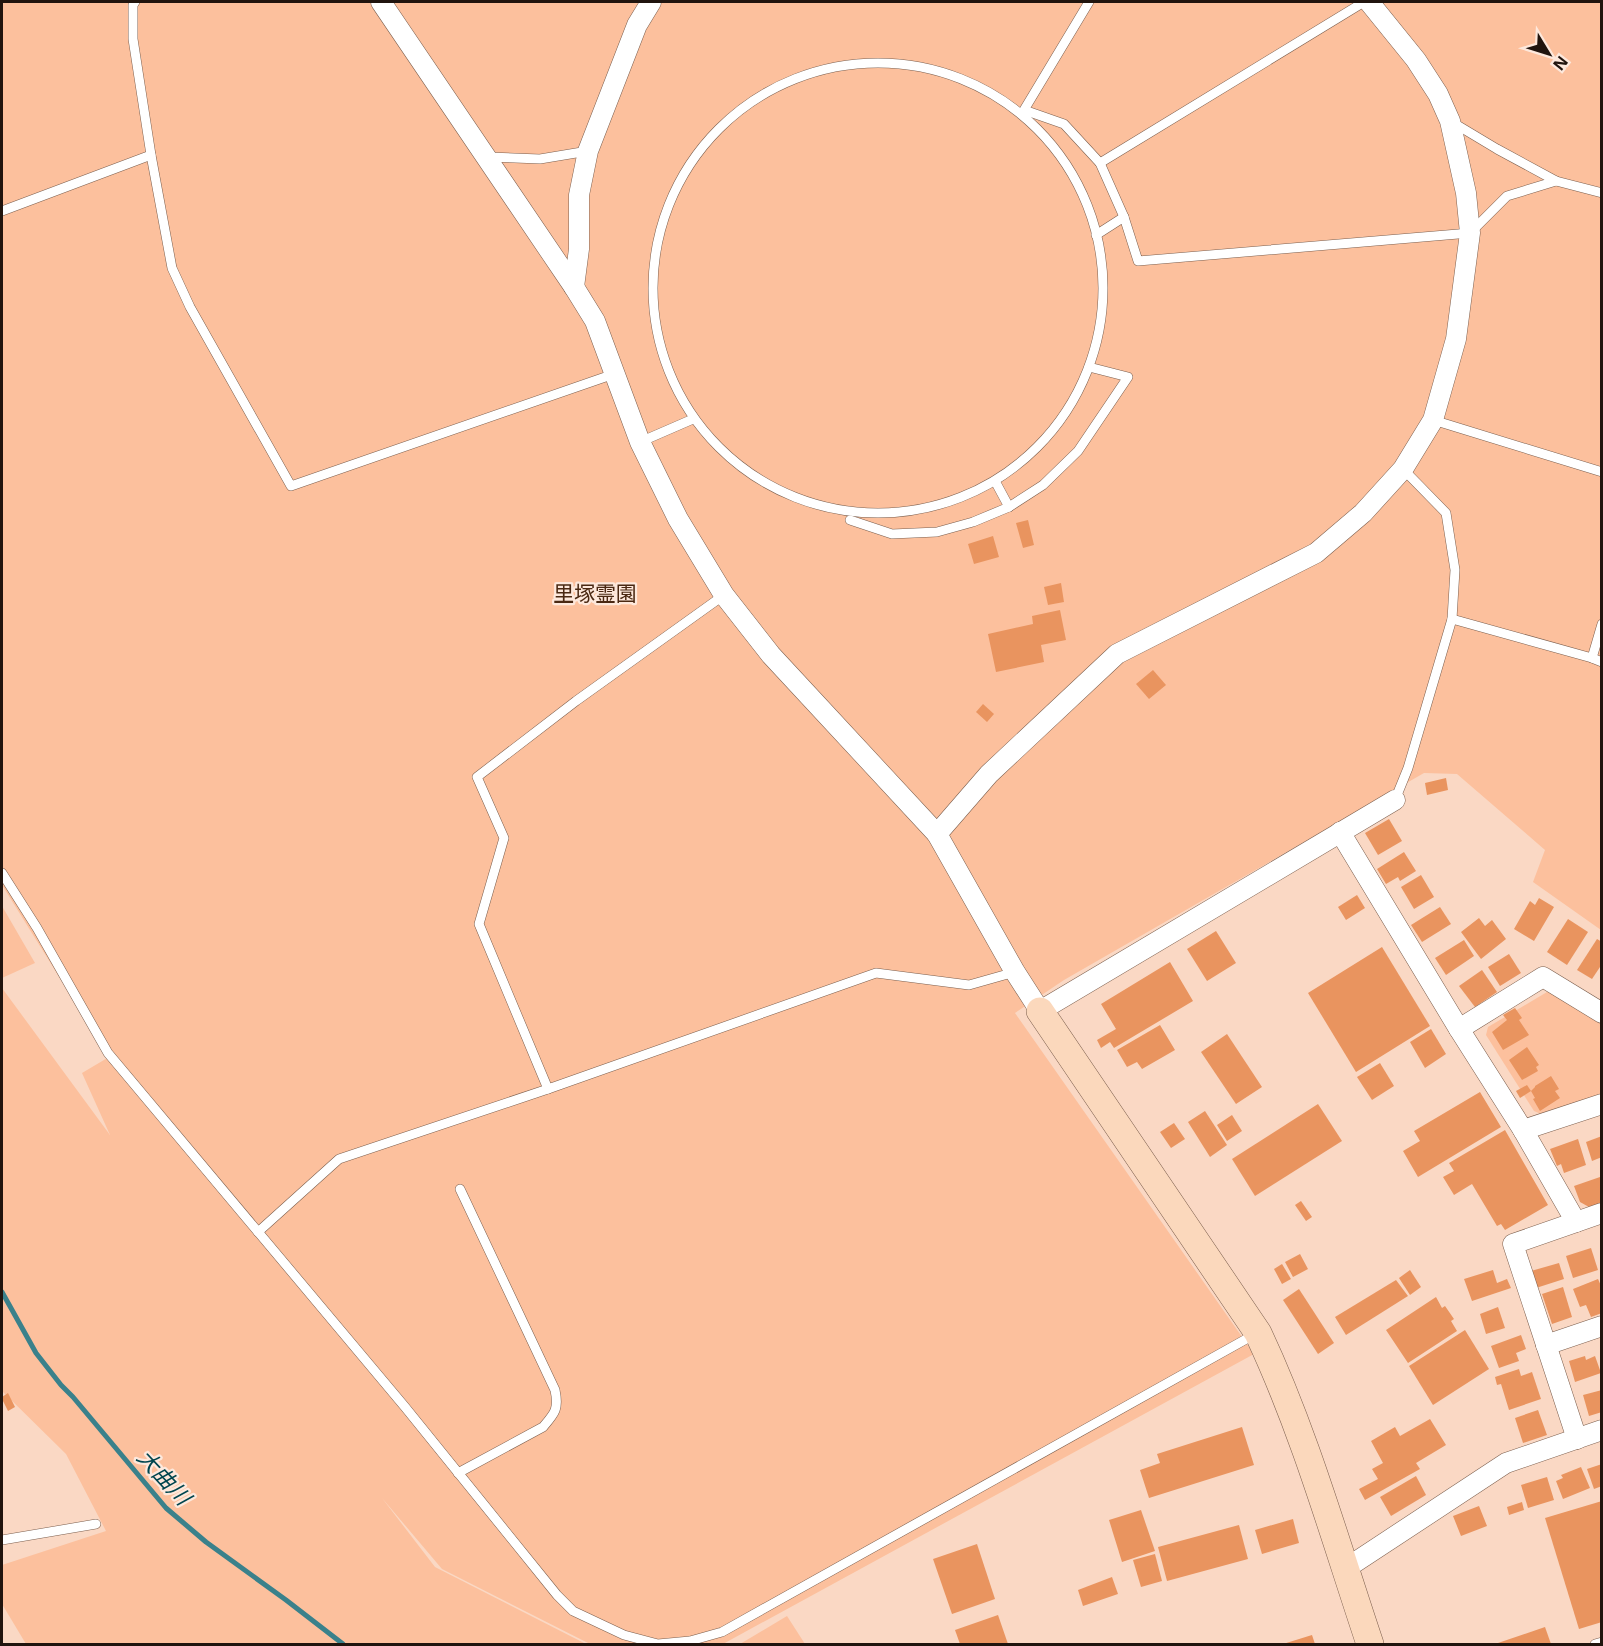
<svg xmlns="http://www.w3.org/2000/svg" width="1603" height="1646" viewBox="0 0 1603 1646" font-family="'Noto Sans','Noto Sans JP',sans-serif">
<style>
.green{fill:#fcc09d}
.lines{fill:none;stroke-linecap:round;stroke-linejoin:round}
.stream{stroke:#3a818b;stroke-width:5}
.building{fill:#e9945f}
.lane-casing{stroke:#7c5f4e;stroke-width:10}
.street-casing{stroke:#7c5f4e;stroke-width:21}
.secondary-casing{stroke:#7c5f4e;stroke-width:28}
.lane{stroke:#fff;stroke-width:9}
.street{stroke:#fff;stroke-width:20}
.secondary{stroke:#fbd8bc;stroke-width:27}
.labels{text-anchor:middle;stroke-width:4.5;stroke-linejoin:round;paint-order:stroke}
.park-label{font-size:21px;fill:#4a2812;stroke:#fde8dc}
.water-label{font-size:22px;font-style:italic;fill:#00454e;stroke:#fde8dc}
</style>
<rect width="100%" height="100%" fill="#fad8c4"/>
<g class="green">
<path d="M2 2H1601V930L1533 882 1545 850 1457 774 1424 773 1064 980 1015 1013 1254 1354 723 1644H590L442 1569 382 1498 435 1567 586 1644H26L2 1604V1565L106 1531 66 1454 2 1391V988L110 1135 82 1073 109 1057 2 885Z"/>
<path d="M2 906 35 963 2 978Z"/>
<path d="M1547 992H1554L1601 1021V1095L1543 1115 1534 1111 1486 1035 1488 1027Z"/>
<path d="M787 1616 805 1644H740Z"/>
</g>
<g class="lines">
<path class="stream" d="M2 1292 36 1353 61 1385 73 1397 166 1508 206 1542 286 1600 343 1644"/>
</g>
<g class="building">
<path d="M1028 520 1034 545 1023 548 1016 523Z"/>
<path d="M993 536 999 557 974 564 968 544Z"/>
<path d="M1061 583 1064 602 1048 605 1044 587Z"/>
<path d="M1060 610 1066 640 1041 645 1044 662 996 672 988 634 1033 624 1032 616Z"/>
<path d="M1153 670 1166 685 1149 699 1136 684Z"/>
<path d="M983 704 994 714 987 722 976 712Z"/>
<path d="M1446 778 1448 790 1427 795 1425 783Z"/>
<path d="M1389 819 1402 841 1378 855 1365 833Z"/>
<path d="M1404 852 1416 871 1400 881 1398 877 1386 884 1377 869Z"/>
<path d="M1421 875 1434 897 1414 909 1401 887Z"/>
<path d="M1357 895 1365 908 1346 920 1338 907Z"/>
<path d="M1539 898 1554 907 1534 941 1514 929 1530 901 1535 905Z"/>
<path d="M1440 907 1451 924 1422 942 1411 925Z"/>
<path d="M1479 918 1485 926 1492 920 1506 939 1481 959 1461 932Z"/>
<path d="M1568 919 1588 932 1567 965 1547 952Z"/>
<path d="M1216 931 1236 963 1207 981 1187 949Z"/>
<path d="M1597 939 1602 942V964L1592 979 1577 970Z"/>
<path d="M1464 940 1474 956 1446 975 1435 958Z"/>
<path d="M1382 947 1430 1026 1356 1072 1308 993Z"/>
<path d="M1509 954 1521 973 1500 986 1488 967Z"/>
<path d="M1170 962 1193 1001 1114 1048 1110 1042 1101 1048 1097 1040 1116 1029 1101 1004Z"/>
<path d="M1482 970 1497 992 1475 1007 1459 986Z"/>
<path d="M1515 1008 1522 1018 1519 1020 1529 1035 1503 1050 1492 1032 1507 1020 1503 1015Z"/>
<path d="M1160 1025 1175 1050 1142 1069 1137 1062 1127 1067 1117 1050Z"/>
<path d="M1431 1029 1446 1054 1425 1068 1410 1042Z"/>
<path d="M1227 1034 1262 1087 1236 1104 1201 1052Z"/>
<path d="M1527 1047 1539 1065 1536 1067 1538 1071 1522 1080 1509 1060Z"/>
<path d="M1380 1063 1394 1086 1372 1100 1357 1077Z"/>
<path d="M1551 1076 1559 1089 1555 1091 1560 1098 1540 1111 1533 1099 1535 1098 1531 1091 1535 1087V1086Z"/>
<path d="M1527 1085 1531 1091 1520 1098 1516 1091Z"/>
<path d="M1480 1092 1501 1127 1418 1177 1403 1151 1420 1141 1414 1131Z"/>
<path d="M1318 1104 1342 1141 1255 1196 1232 1159Z"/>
<path d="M1205 1111 1227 1145 1210 1157 1188 1122Z"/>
<path d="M1232 1115 1242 1131 1227 1141 1217 1125Z"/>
<path d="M1174 1123 1185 1139 1171 1148 1160 1132Z"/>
<path d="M1505 1130 1548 1205 1505 1230 1501 1224 1497 1226 1472 1184 1454 1195 1443 1177 1454 1171 1449 1163Z"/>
<path d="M1602 1136V1157L1592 1161 1586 1142Z"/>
<path d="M1578 1139 1586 1165 1564 1173 1561 1164 1557 1166 1550 1149Z"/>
<path d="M1600 1177 1602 1183V1203L1589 1207 1580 1202 1574 1186Z"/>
<path d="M1301 1201 1312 1217 1306 1221 1295 1205Z"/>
<path d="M1591 1248 1598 1270 1573 1278 1566 1256Z"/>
<path d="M1300 1254 1308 1269 1293 1277 1285 1262Z"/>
<path d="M1559 1263 1564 1279 1536 1288 1531 1271Z"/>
<path d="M1282 1264 1291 1279 1282 1284 1274 1269Z"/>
<path d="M1410 1270 1421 1287 1410 1295 1399 1278Z"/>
<path d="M1493 1270 1497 1283 1507 1279 1511 1288 1472 1301 1464 1279Z"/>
<path d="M1598 1279 1602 1288V1313L1591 1317 1586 1305 1580 1307 1573 1289Z"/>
<path d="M1396 1280 1408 1296 1346 1335 1335 1317Z"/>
<path d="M1563 1287 1572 1317 1552 1324 1542 1294Z"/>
<path d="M1299 1289 1334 1343 1318 1354 1283 1300Z"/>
<path d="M1436 1297 1442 1308 1445 1306 1454 1319 1451 1321 1457 1331 1408 1363 1386 1330Z"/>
<path d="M1498 1307 1505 1328 1486 1334 1480 1314Z"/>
<path d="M1465 1330 1489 1369 1433 1405 1409 1366Z"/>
<path d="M1521 1335 1526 1349 1516 1353 1519 1361 1499 1368 1491 1346Z"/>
<path d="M1585 1356 1586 1360 1595 1356 1601 1373 1575 1382 1569 1361Z"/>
<path d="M1519 1369 1521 1376 1532 1372 1541 1399 1509 1410 1501 1384 1497 1385 1495 1377Z"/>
<path d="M1602 1390V1412L1589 1416 1583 1395Z"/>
<path d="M8 1393 15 1407 8 1411 2 1399V1397Z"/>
<path d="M1538 1410 1547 1435 1523 1443 1515 1418Z"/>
<path d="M1430 1419 1446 1445 1416 1463 1420 1469 1365 1500 1359 1489 1378 1479 1372 1469 1383 1463 1371 1441 1395 1427 1400 1436Z"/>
<path d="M1242 1427 1254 1465 1149 1498 1140 1470 1160 1463 1157 1454Z"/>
<path d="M1602 1464V1486L1594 1489 1587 1469Z"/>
<path d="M1581 1467 1590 1488 1563 1499 1556 1481 1563 1478 1561 1475Z"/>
<path d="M1416 1476 1426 1495 1391 1516 1380 1497Z"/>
<path d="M1547 1477 1554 1500 1528 1508 1521 1485Z"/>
<path d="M1602 1501V1622L1579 1629 1545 1518Z"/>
<path d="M1522 1502 1524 1510 1509 1515 1507 1507Z"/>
<path d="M1479 1506 1487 1526 1461 1536 1453 1516Z"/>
<path d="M1141 1510 1155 1551 1122 1562 1109 1520Z"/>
<path d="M1293 1519 1299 1543 1262 1554 1255 1530Z"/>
<path d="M1239 1525 1248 1559 1167 1581 1158 1547Z"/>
<path d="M977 1544 995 1599 952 1614 933 1559Z"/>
<path d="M1155 1554 1162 1581 1141 1587 1133 1560Z"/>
<path d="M1112 1577 1118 1594 1083 1606 1078 1590Z"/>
<path d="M998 1615 1008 1644H960L955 1630Z"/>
<path d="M1545 1627 1551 1644H1495Z"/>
<path d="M1312 1635 1315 1644H1283Z"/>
</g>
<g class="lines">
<g class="lane-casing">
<g id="lane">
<path d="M135 2 133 5V39L151 155 172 268 190 307 291 486 614 374"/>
<path d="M1089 2 1024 110 1064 124 1100 163 1124 217"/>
<circle cx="878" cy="288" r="225"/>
<path d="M1452 122 1497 149 1556 181"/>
<path d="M487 157 540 159 588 151"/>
<path d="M1100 163 1364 2"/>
<path d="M2 211 151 155"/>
<path d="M1096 235 1124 217 1138 261 1470 233 1507 196 1556 181 1602 193"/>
<path d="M1433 420 1602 472"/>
<path d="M640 442 693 419"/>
<path d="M995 481 1009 507"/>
<path d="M850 520 892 534 937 532 973 522 1009 507 1043 485 1078 451 1128 377 1089 367"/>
<path d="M724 595 576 701 477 777 504 838 479 924 548 1089 876 973 969 985 1015 972"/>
<path d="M1452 619 1592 658 1602 662"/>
<path d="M1592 658 1602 624"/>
<path d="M1395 800 1408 768 1452 619 1455 570 1446 513 1403 469"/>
<path d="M2 873 37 928 108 1053 405 1407 557 1595 573 1611 624 1635 658 1644 690 1641 722 1632 1257 1333"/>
<path d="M258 1232 339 1159 548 1089"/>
<path d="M458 1473 543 1427C555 1413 559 1409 555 1390L460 1189"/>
<path d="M2 1540 96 1524"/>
<path d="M1595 1644 1602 1642"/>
</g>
</g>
<g class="street-casing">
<g id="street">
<path d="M381 2 574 287 595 321 640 442 678 519 724 595 771 655 937 834 1015 972 1040 1011 1395 800"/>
<path d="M574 287 579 249V195L588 151 637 25 651 2"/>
<path d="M1340 832 1459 1029 1523 1130 1576 1222"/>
<path d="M937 834 989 774 1117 654 1316 553 1363 513 1403 469 1433 420 1456 339 1470 233 1466 193 1450 121 1438 94 1416 60 1369 2"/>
<path d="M1459 1029 1543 977 1602 1013"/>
<path d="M1523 1130 1602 1104"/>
<path d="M1546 1345 1602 1326"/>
<path d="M1577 1439 1513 1244 1602 1213"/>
<path d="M1345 1569 1506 1463 1602 1430"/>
</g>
</g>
<g class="secondary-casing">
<path id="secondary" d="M1040 1011 1258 1333C1305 1433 1335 1540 1370 1644"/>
</g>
<use href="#lane" class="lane"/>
<use href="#street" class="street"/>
<use href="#secondary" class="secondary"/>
</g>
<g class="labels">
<g class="park-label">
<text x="595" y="601">里塚霊園</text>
</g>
<g class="water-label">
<text transform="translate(164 1477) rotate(47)" y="8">大曲川</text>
</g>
</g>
<rect width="1603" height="1646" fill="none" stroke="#20140e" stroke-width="6"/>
<g transform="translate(1549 54) rotate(128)" stroke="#fde8dc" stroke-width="4.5" paint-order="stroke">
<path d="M0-4.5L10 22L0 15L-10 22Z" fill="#20140e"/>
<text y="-9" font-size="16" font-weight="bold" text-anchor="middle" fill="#20140e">N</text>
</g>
</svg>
